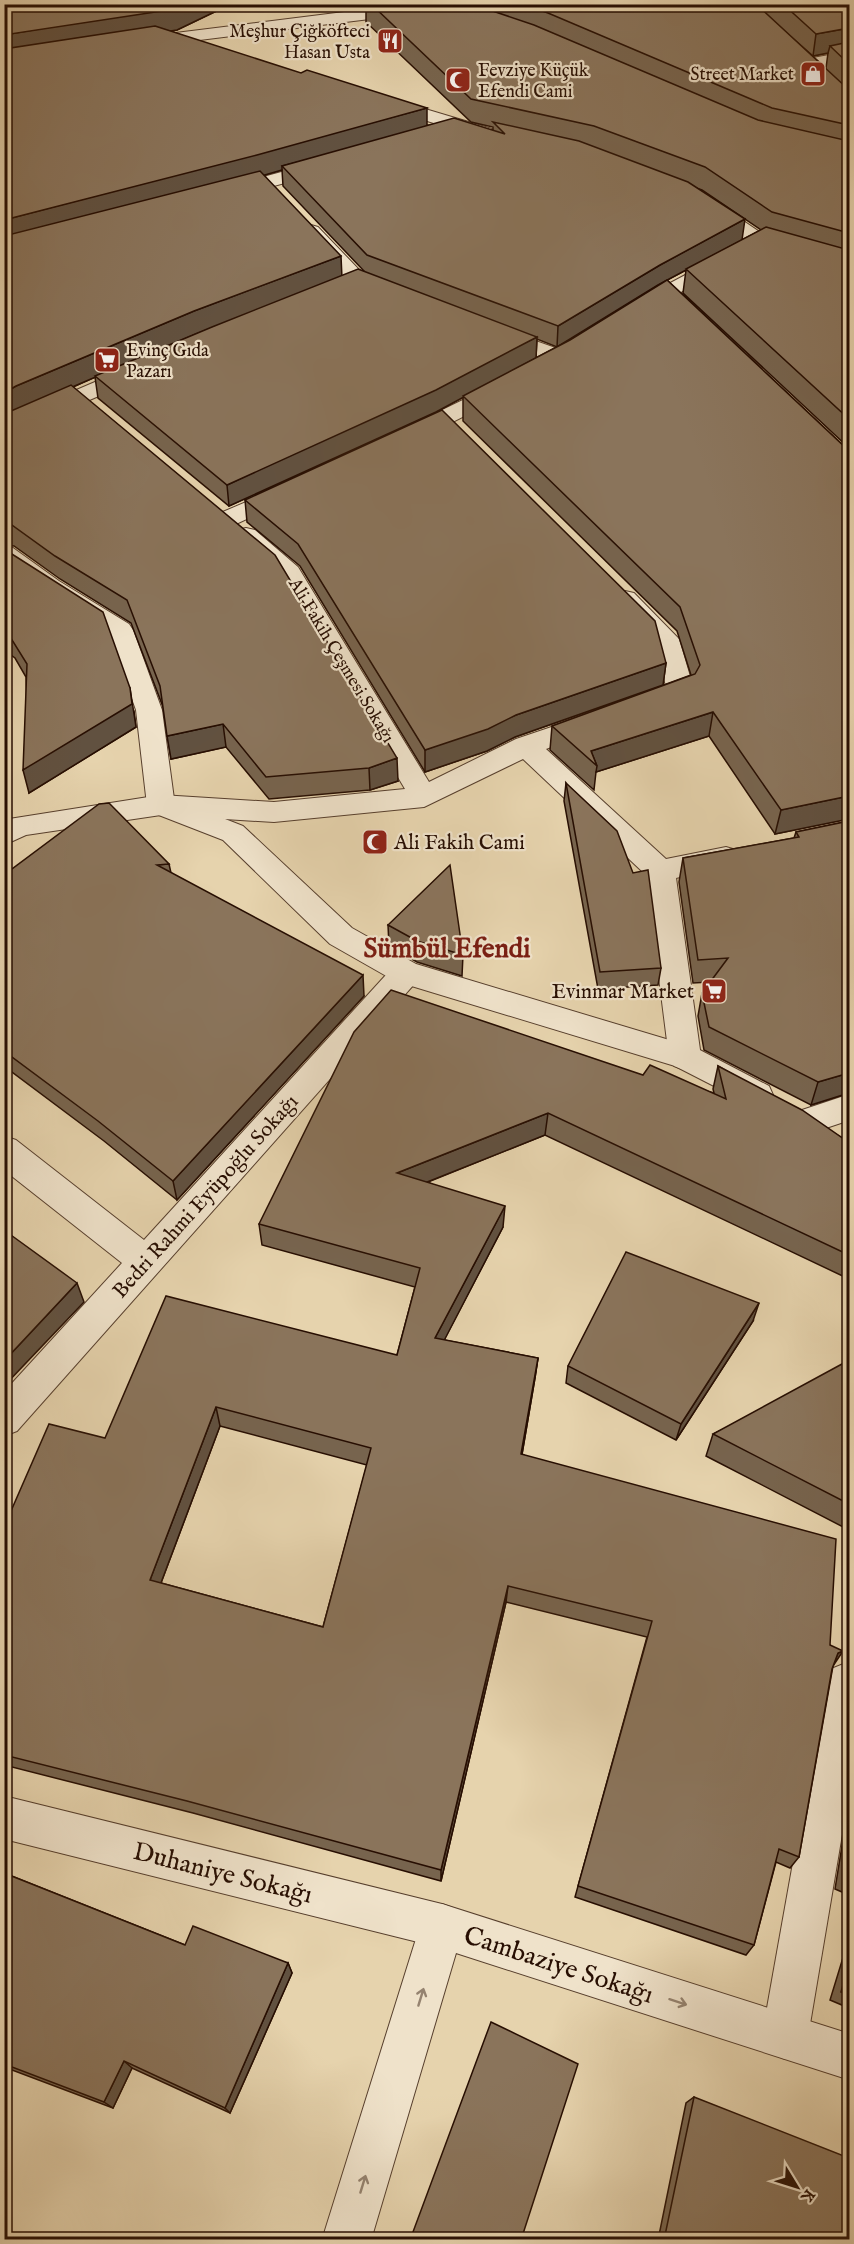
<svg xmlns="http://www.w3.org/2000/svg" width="854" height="2244" viewBox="0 0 854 2244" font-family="'IM FELL English',serif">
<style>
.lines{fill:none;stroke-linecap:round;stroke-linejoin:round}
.minor-casing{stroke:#573f2d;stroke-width:2}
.tertiary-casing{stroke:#573f2d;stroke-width:2}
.minor{fill:#efe2ca;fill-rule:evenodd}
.tertiary{fill:#efe2ca;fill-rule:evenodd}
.wall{fill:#77644e;stroke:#270e02;stroke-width:1.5;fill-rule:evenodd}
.shaded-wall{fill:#615140;stroke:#270e02;stroke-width:1.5}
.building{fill:#8a745b;stroke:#270e02;stroke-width:1.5;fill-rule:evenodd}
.oneway{stroke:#958370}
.labels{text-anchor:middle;stroke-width:4.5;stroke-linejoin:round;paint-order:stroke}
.far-poi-label{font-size:18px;fill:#270e02;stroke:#efe2ca;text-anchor:end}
.far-street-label{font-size:18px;fill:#270e02;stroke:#efe2ca}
.poi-label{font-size:21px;fill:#270e02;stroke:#efe2ca;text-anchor:start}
.street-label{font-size:21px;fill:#270e02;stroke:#efe2ca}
.near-street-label{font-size:26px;fill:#270e02;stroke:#efe2ca}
.district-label{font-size:27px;font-weight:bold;fill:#7a1f14;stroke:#efe2ca}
</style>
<rect width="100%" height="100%" fill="#e6d3ad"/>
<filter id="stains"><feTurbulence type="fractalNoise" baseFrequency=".00333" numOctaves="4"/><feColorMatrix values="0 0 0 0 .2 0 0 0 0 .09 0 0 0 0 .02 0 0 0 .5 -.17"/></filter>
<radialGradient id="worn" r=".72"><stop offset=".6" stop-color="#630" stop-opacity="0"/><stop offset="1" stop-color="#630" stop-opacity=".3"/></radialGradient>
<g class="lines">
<g class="minor-casing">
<g id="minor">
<path d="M850 51V61L808 69 802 68 799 64 802 60Z"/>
<path d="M385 97 492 129 494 133 492 137 485 139 379 106 376 102 379 98Z"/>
<path d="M325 160 332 162 335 166 332 170 227 199 220 197 217 193 220 189Z"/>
<path d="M707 199 714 201 767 237 850 260V273L753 245 700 209 697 205 700 201Z"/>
<path d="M311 225 318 227 366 277 396 289 399 293 396 297C364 306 318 255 301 231L304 227Z"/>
<path d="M723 255 730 257 733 261 730 265 641 314 634 316 627 314 623 310 627 306Z"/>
<path d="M493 326 567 352 570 357 567 362 559 364 485 337 482 332 485 327Z"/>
<path d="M137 364 145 366 148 371 145 376 4 437V421Z"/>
<path d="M502 381 510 383 513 388 510 393 417 440 409 442 401 440 398 435 401 430Z"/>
<path d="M286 485 294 487 298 492 294 497 236 524 227 526 218 524 215 519 218 514Z"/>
<path d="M246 528 255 530 298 567 429 782 516 739 593 713 603 716 607 722 603 728 546 749 666 859 726 847 736 850 741 857 736 864 676 878 701 1057 696 1066 685 1070 674 1066 669 1057 646 875 523 759 424 807 274 822 161 815 26 835 4 845V821L9 819 161 795 274 802 405 789 279 577 234 535 237 530Z"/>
<path d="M625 591 634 593 679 639 694 690C687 702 654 711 641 707L637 701 641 695 666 686 654 642 612 599 616 593Z"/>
<path d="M406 961 417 965 421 973 417 981 17 1431 4 1436V1392L122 1263 4 1170V1136L16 1140 144 1240 395 965Z"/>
<path d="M850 1094V1120L808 1134 796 1130 792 1121 796 1112Z"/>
<path d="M846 1663 850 1665V1787L808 2036 801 2052 785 2059 769 2052 762 2036 825 1684 831 1669Z"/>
<path d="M4 1796 442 1904 458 1910 464 1926 458 1942 442 1948 4 1839Z"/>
</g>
</g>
<g class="tertiary-casing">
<g id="tertiary">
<path d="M387 4H413L411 8 378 18 143 47 137 46 134 42 137 38 143 37 376 8Z"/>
<path d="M4 546 13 548 59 581 129 624 133 630 162 710 174 799 243 826 352 928 416 964 696 1048 769 1086 773 1095 769 1104 757 1108 675 1066 395 981 330 944 223 840 151 812 147 805 136 710 109 634 4 565Z"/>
<path d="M442 1904 850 2034V2080L456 1953 371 2240H322L420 1926 426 1910Z"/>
</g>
</g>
<use href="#minor" class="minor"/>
<use href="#tertiary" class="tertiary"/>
</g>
<g class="wall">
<path d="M4 4H231L177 30 170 31 427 125 493 130V127L471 122 366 22V6L353 9 349 4H849V448L683 293 686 270 667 280 846 448 849 449V819L775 834 709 736 596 772 594 790 550 750 552 726 691 675 677 631 463 421V397L436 412 229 506 98 398 95 377 73 387 398 781 370 790 269 799 226 747 171 759 163 707 131 623 60 579 14 546 4 545ZM773 21 813 56 828 53 826 68ZM282 170 283 186 364 271 342 276 264 175ZM699 189 702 190 761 230 742 240ZM658 285 570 340 536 358 537 339 557 347Z"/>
<path d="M245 500 666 663 663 685 515 737 487 751 425 772 300 566 247 522Z"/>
<path d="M4 549 134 711 136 727 29 793 26 677 15 658 4 650Z"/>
<path d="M566 783 661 968 658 985 598 989 564 801Z"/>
<path d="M849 821V1093L811 1105 704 1050 698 1016 702 993 710 982 693 983 679 882 683 858 794 838 796 832Z"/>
<path d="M169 864 171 873 364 996 177 1200 104 1141 4 1066V875Z"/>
<path d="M388 925 463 955 462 976 417 962 389 946Z"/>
<path d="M718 1066 844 1139 849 1140V1279L545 1135 428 1182 503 1227 444 1340 538 1358 535 1378 522 1454 830 1645 833 1666 799 1857 790 1868 776 1862 754 1945 746 1955 575 1897 647 1637 506 1602 441 1881 193 1813 4 1765V1527L105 1438 397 1355 415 1287 262 1245 259 1224 643 1075 714 1093 713 1089ZM220 1426 367 1465 323 1627 161 1583Z"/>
<path d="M849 1108V1129L844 1124Z"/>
<path d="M753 1321 676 1440 566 1383 568 1366Z"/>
<path d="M849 1369V1530L706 1456 713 1434Z"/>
<path d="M849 1803V1895L835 1889Z"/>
<path d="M4 1873 185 1945 288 1963 292 1973 230 2113 132 2068 113 2108 4 2067Z"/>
<path d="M849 1938V2008L830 2000Z"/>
<path d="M694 2097 849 2240H658L686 2103Z"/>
</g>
<g class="shaded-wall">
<path d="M185 4H231L177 30 4 56V35Z"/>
<path d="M353 4H366V6L353 9Z"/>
<path d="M849 28V50L830 46 828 53 813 56 816 34Z"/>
<path d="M427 108V129L282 166V170L258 177 4 243V220Z"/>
<path d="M745 219 742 240 658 285 557 347 558 326 660 265Z"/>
<path d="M341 256 342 278 196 334 21 409 4 418V393L16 386 194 311Z"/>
<path d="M537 337 536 358 436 412 229 506 227 485Z"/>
<path d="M666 663 663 685 515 737 487 751 425 772V750L516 715Z"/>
<path d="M130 688 136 727 29 793 23 770Z"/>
<path d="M713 712 709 736 596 772 597 766 591 751Z"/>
<path d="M223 724 226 747 171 759 167 736Z"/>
<path d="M397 758 398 781 370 790 369 768Z"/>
<path d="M4 785 10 805 4 808Z"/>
<path d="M849 796V819L775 834 781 810Z"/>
<path d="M363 975 364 996 177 1200 173 1181Z"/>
<path d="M849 1073V1093L811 1105 818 1082Z"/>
<path d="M548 1113 545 1135 397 1194V1173Z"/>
<path d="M505 1206 503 1227 435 1358V1338Z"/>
<path d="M77 1283 84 1302 4 1386V1361Z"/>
<path d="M759 1303 753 1321 676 1440 681 1424Z"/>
<path d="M538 1358 535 1378 519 1472 521 1454Z"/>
<path d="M216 1407 220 1426 156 1596 150 1580Z"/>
<path d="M508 1586 506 1602 441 1881V1870Z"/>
<path d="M843 1651 833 1666 838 1653Z"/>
<path d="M288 1963 292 1973 230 2113 225 2108Z"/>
<path d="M124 2061 132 2068 113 2108 104 2102Z"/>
</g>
<g class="building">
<path d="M4 4H185L175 9 4 35Z"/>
<path d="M371 4H472L534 25 758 120 849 141V233L772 212 705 167 594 126 471 99Z"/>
<path d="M522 4H756L848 89H849V125L772 108 548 13Z"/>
<path d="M783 4H849V28L816 34Z"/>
<path d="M155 26 301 73 307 70 427 108 257 155 4 220V49Z"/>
<path d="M849 42V64L830 46Z"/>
<path d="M454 118 505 134 493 122 579 141 688 182 745 219 660 265 558 326 367 255 282 166Z"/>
<path d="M260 171 341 256 194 311 16 386 4 393V236Z"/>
<path d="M766 227 849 250V327L847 328 849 330V419L686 269Z"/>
<path d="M358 269 537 337 436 390 227 485 95 376 212 327Z"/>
<path d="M667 280 846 448 849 449V796L781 810 713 712 591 751 597 766 552 726 695 674 700 665 680 607 463 396 570 340Z"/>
<path d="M71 385 275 555 397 758 369 768 266 777 223 724 167 736 160 686 127 600 55 556 9 523 4 522V414Z"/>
<path d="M442 410 655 621 666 663 516 715 488 729 425 750 298 544 245 500Z"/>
<path d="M4 549 103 612 130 688 132 704 23 770 27 664 9 635 4 631Z"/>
<path d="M566 783 617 831 633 873 648 870 661 968 600 972Z"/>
<path d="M109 803 169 864 157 865 363 975 173 1181 98 1121 4 1051V875L99 804Z"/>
<path d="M849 821V1073L818 1082 709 1027 702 993 728 958 698 960 683 858 799 837 796 832Z"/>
<path d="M450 865 463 955 417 941 388 925Z"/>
<path d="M391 990 643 1075 650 1065 726 1099 718 1066 802 1110 844 1139 849 1140V1255L548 1113 397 1173 505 1206 435 1338 538 1358 521 1454 836 1539 830 1645 843 1651 838 1653 832 1669 799 1857 779 1849 754 1945 578 1886 652 1621 508 1586 441 1870 187 1801 4 1755V1527L49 1424 105 1438 166 1296 397 1355 420 1268 259 1224 354 1032ZM216 1407 371 1448 323 1627 150 1580Z"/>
<path d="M4 1230 77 1283 4 1361Z"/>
<path d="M626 1252 759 1303 681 1424 568 1366Z"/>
<path d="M842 1364 849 1369V1504L713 1434Z"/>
<path d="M849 1854V1879L846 1878Z"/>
<path d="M4 1873 185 1945 193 1926 288 1963 225 2108 124 2061 104 2102 4 2064Z"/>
<path d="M849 1963V1995L841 1992Z"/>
<path d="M491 2022 578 2064 521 2240H410Z"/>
<path d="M694 2097 849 2158V2240H664Z"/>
</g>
<defs><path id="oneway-shaft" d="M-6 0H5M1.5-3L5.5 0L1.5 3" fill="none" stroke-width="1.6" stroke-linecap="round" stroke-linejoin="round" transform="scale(1.5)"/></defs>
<g class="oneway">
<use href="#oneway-shaft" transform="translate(421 1997) rotate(-73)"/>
<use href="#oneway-shaft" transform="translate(678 2002) rotate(18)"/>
<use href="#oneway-shaft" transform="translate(363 2184) rotate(-73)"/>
</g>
<defs>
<g id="restaurant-square" transform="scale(1.35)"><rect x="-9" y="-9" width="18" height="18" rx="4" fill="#8f2418" stroke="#efe2ca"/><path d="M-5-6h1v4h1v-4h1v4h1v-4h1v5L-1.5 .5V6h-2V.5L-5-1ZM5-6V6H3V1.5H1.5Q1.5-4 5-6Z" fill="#fff"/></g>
<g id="shop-square" transform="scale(1.35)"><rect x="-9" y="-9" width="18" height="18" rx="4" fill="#8f2418" stroke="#efe2ca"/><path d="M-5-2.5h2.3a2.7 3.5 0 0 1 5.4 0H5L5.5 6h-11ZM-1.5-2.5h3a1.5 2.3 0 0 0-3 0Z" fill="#fff"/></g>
<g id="mosque-square" transform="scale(1.35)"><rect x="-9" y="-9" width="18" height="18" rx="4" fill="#8f2418" stroke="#efe2ca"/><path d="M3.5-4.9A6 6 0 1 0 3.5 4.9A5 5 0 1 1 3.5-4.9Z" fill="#fff"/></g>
<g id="supermarket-square" transform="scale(1.35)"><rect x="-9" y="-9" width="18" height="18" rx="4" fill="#8f2418" stroke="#efe2ca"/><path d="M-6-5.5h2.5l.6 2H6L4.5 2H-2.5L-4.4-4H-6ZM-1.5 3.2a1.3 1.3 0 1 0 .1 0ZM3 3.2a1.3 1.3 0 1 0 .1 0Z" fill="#fff"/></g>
</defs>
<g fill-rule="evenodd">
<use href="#restaurant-square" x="390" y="41"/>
<use href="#shop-square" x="813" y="74"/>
<use href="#mosque-square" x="458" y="80"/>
<use href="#supermarket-square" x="107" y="360"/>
<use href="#mosque-square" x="375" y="842"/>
<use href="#supermarket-square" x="714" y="991"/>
</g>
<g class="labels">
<g class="far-poi-label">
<text x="370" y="37">Meşhur Çiğköfteci<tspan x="370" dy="21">Hasan Usta</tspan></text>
<text x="478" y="76" text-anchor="start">Fevziye Küçük<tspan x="478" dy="21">Efendi Cami</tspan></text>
<text x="794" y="80">Street Market</text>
<text x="126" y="356" text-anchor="start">Evinç Gıda<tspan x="126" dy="21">Pazarı</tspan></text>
</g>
<g class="far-street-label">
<text transform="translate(342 660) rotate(59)" y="6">Ali Fakih Çeşmesi Sokağı</text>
</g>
<g class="poi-label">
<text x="394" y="849">Ali Fakih Cami</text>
<text x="694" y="998" text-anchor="end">Evinmar Market</text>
</g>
<g class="street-label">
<text transform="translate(205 1196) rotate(-48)" y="7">Bedri Rahmi Eyüpoğlu Sokağı</text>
</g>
<g class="near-street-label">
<text transform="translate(223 1872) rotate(14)" y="9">Duhaniye Sokağı</text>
<text transform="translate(559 1964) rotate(18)" y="9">Cambaziye Sokağı</text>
</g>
<g class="district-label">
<text x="447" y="957">Sümbül Efendi</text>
</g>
</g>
<rect width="854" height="2244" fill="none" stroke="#e6d3ad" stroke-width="24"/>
<rect x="6" y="6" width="842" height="2232" fill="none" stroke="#270e02" stroke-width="3"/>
<rect x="12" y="12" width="830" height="2220" fill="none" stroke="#270e02" stroke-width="1.5"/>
<g transform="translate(797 2187) rotate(128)" stroke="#efe2ca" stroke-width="4.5" paint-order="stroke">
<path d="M0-4.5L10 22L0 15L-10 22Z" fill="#270e02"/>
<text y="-9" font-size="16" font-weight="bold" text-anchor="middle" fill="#270e02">K</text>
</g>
<rect width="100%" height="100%" filter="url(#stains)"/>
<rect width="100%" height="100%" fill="url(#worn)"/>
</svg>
